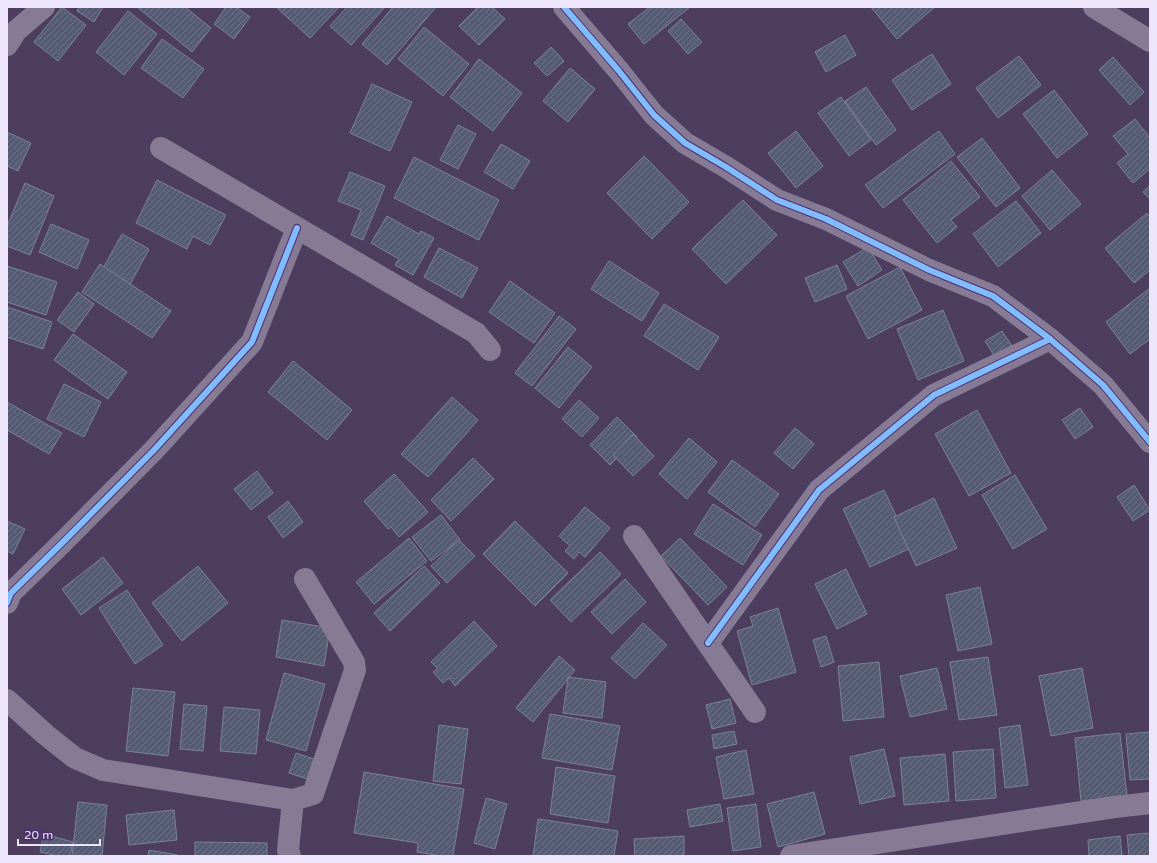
<svg xmlns="http://www.w3.org/2000/svg" width="1157" height="863" viewBox="0 0 1157 863" font-family="'Varela Round',sans-serif">
<style>
.building{fill:url(#building-hatch);stroke:#7b819a}
.lines{fill:none;stroke-linecap:round;stroke-linejoin:round}
.minor{stroke:#867a95;stroke-width:22}
.cycleway-casing{stroke:#4c2f6c;stroke-width:8}
.cycleway{stroke:#80bcff;stroke-width:6}
</style>
<defs>
<pattern id="building-hatch" width="6" height="6" patternUnits="userSpaceOnUse"><rect width="6" height="6" fill="#555b73"/><path d="M-1 1l2-2M0 6l6-6M5 7l2-2" fill="none" stroke="#6e7288"/></pattern>
</defs>
<rect width="100%" height="100%" fill="#4d3d5e"/>
<g class="building">
<path d="M62 7 86 25 58 61 34 42Z"/>
<path d="M79 7H103L94 22 77 11Z"/>
<path d="M137 7H185L211 28 192 52Z"/>
<path d="M226 7H236L250 17 234 39 214 24Z"/>
<path d="M276 7H339L310 38Z"/>
<path d="M347 7H385L351 45 330 26Z"/>
<path d="M393 7H436L387 65 362 44Z"/>
<path d="M478 7H492L505 19 479 45 459 26Z"/>
<path d="M650 7H690L644 44 628 24Z"/>
<path d="M871 7H935L897 39Z"/>
<path d="M128 11 157 34 124 75 96 52Z"/>
<path d="M681 19 702 42 688 54 668 31Z"/>
<path d="M424 27 469 64 443 96 398 59Z"/>
<path d="M845 35 856 55 826 72 815 52Z"/>
<path d="M162 39 204 69 183 98 141 68Z"/>
<path d="M551 47 564 61 547 76 534 63Z"/>
<path d="M932 54 951 84 912 110 892 80Z"/>
<path d="M1019 56 1041 85 998 118 976 88Z"/>
<path d="M1113 57 1144 92 1130 105 1099 70Z"/>
<path d="M479 59 522 93 493 131 450 97Z"/>
<path d="M570 68 595 89 568 122 543 101Z"/>
<path d="M372 84 412 102 390 151 350 133Z"/>
<path d="M866 87 896 130 876 145 845 101Z"/>
<path d="M1054 90 1088 134 1057 158 1023 114Z"/>
<path d="M841 97 871 140 849 156 818 113Z"/>
<path d="M1135 119 1150 138V169L1133 183 1117 163 1128 154 1113 136Z"/>
<path d="M458 125 476 134 458 169 440 160Z"/>
<path d="M796 131 823 166 796 188 768 153Z"/>
<path d="M939 131 955 154 883 208 865 185Z"/>
<path d="M7 132 31 143 18 171 7 166Z"/>
<path d="M982 138 1020 188 996 207 957 157Z"/>
<path d="M501 144 530 161 513 189 484 172Z"/>
<path d="M644 156 689 202 652 239 607 193Z"/>
<path d="M414 157 499 200 479 240 394 198Z"/>
<path d="M951 161 980 197 951 220 957 227 937 243 903 200Z"/>
<path d="M1052 170 1081 204 1050 230 1022 196Z"/>
<path d="M350 172 385 186 363 240 351 235 361 210 338 201Z"/>
<path d="M157 180 226 215 210 245 193 236 187 249 136 223Z"/>
<path d="M25 183 54 196 30 255 7 246V226Z"/>
<path d="M1150 185V199L1143 192Z"/>
<path d="M743 200 777 235 726 284 692 249Z"/>
<path d="M1016 201 1041 233 998 267 973 234Z"/>
<path d="M1147 213 1150 217V270L1134 283 1105 248Z"/>
<path d="M387 216 419 234 421 231 434 238 413 275 395 265 399 259 371 243Z"/>
<path d="M51 224 89 240 77 269 39 252Z"/>
<path d="M122 234 149 249 125 294 97 279Z"/>
<path d="M868 247 882 270 858 286 843 262Z"/>
<path d="M439 248 478 268 462 298 424 277Z"/>
<path d="M609 261 659 293 642 321 591 289Z"/>
<path d="M100 264 171 311 152 338 82 292Z"/>
<path d="M837 265 847 289 815 302 805 278Z"/>
<path d="M7 266 57 282 46 315 7 302Z"/>
<path d="M900 267 922 310 868 339 846 296Z"/>
<path d="M510 281 555 313 534 343 489 312Z"/>
<path d="M1150 288V339L1130 354 1106 322Z"/>
<path d="M78 292 94 304 74 332 57 320Z"/>
<path d="M664 304 719 337 698 370 644 336Z"/>
<path d="M7 307 52 322 43 349 7 337Z"/>
<path d="M943 310 964 361 918 380 897 329Z"/>
<path d="M559 316 576 329 532 386 515 373Z"/>
<path d="M1002 331 1012 346 995 357 985 341Z"/>
<path d="M73 334 127 372 108 399 54 360Z"/>
<path d="M568 347 592 367 559 408 535 388Z"/>
<path d="M293 361 352 410 327 440 268 392Z"/>
<path d="M64 384 101 402 84 437 47 419Z"/>
<path d="M452 397 478 420 428 477 401 454Z"/>
<path d="M579 400 599 418 582 437 562 419Z"/>
<path d="M7 402 62 433 49 454 7 430Z"/>
<path d="M1080 408 1093 427 1075 439 1062 420Z"/>
<path d="M977 410 1011 473 969 496 935 434Z"/>
<path d="M617 417 637 437 610 465 590 445Z"/>
<path d="M795 428 814 444 793 469 774 453Z"/>
<path d="M633 434 654 456 633 476 613 455Z"/>
<path d="M689 438 717 462 687 499 659 474Z"/>
<path d="M473 458 494 479 451 521 431 500Z"/>
<path d="M732 460 779 494 755 527 708 492Z"/>
<path d="M257 471 273 493 251 510 234 489Z"/>
<path d="M394 474 428 512 399 537 391 527 388 529 364 501Z"/>
<path d="M1015 475 1047 529 1013 549 982 495Z"/>
<path d="M1134 485 1150 510 1133 521 1117 497Z"/>
<path d="M884 490 911 548 870 567 843 509Z"/>
<path d="M934 498 957 548 916 566 894 517Z"/>
<path d="M288 501 303 522 283 538 268 517Z"/>
<path d="M713 504 762 535 743 565 694 534Z"/>
<path d="M585 507 610 528 585 557 579 552 574 559 565 551 570 546 559 536Z"/>
<path d="M441 515 460 540 431 561 412 537Z"/>
<path d="M7 521 25 529 13 554 7 551Z"/>
<path d="M515 521 568 573 535 606 483 554Z"/>
<path d="M409 538 427 561 374 604 356 582Z"/>
<path d="M680 538 727 587 708 605 661 556Z"/>
<path d="M459 540 475 556 447 583 431 566Z"/>
<path d="M600 552 621 574 571 622 550 600Z"/>
<path d="M103 557 123 583 81 615 62 589Z"/>
<path d="M198 566 228 603 182 641 152 603Z"/>
<path d="M424 566 440 583 390 631 374 613Z"/>
<path d="M846 569 867 614 837 629 815 584Z"/>
<path d="M625 579 646 602 612 634 591 612Z"/>
<path d="M980 587 992 644 958 651 946 595Z"/>
<path d="M127 590 163 645 135 664 99 608Z"/>
<path d="M778 608 796 672 752 685 737 631 753 626 750 617Z"/>
<path d="M282 620 330 628 324 666 276 657Z"/>
<path d="M474 621 497 646 455 686 449 678 443 683 433 672 438 669 431 662Z"/>
<path d="M643 623 667 645 635 679 611 658Z"/>
<path d="M826 636 834 662 821 667 813 640Z"/>
<path d="M559 656 575 670 533 722 516 708Z"/>
<path d="M988 657 997 715 959 720 950 662Z"/>
<path d="M879 662 884 717 843 721 838 666Z"/>
<path d="M937 668 947 709 910 717 900 676Z"/>
<path d="M1082 668 1093 728 1051 736 1039 676Z"/>
<path d="M284 673 325 684 306 751 266 740Z"/>
<path d="M568 677 606 682 602 718 563 713Z"/>
<path d="M133 688 175 692 168 756 126 751Z"/>
<path d="M730 699 736 723 712 729 706 705Z"/>
<path d="M184 704 207 706 203 751 180 749Z"/>
<path d="M224 707 260 710 256 754 220 751Z"/>
<path d="M550 714 620 726 612 770 542 758Z"/>
<path d="M439 725 468 729 461 784 433 781Z"/>
<path d="M1020 725 1028 785 1005 788 999 728Z"/>
<path d="M734 731 737 744 714 749 712 735Z"/>
<path d="M1150 732V779L1130 780 1126 734Z"/>
<path d="M1120 733 1127 796 1081 801 1075 738Z"/>
<path d="M884 749 895 796 860 804 850 757Z"/>
<path d="M993 749 996 798 956 801 953 752Z"/>
<path d="M746 750 754 794 724 799 716 757Z"/>
<path d="M296 753 314 759 307 779 289 773Z"/>
<path d="M945 754 949 801 904 805 900 758Z"/>
<path d="M556 767 615 776 608 823 550 814Z"/>
<path d="M364 772 464 789 453 856H441L417 852 418 843 354 833Z"/>
<path d="M814 792 825 834 778 847 767 804Z"/>
<path d="M486 798 507 804 495 849 474 843Z"/>
<path d="M78 802 107 805 102 856H72Z"/>
<path d="M720 804 723 821 690 827 687 810Z"/>
<path d="M756 804 761 847 733 851 727 808Z"/>
<path d="M174 810 177 840 129 845 126 815Z"/>
<path d="M538 819 618 831 614 856H533Z"/>
<path d="M1150 833V856H1129L1127 835Z"/>
<path d="M44 834 73 842 70 856H58L40 852Z"/>
<path d="M684 836V856H635L634 839Z"/>
<path d="M1120 836 1122 856H1089L1088 840Z"/>
<path d="M195 842 267 843V856H195Z"/>
<path d="M149 850 178 855V856H148Z"/>
</g>
<g class="lines">
<g class="minor">
<path d="M564 7 619 71 654 115 685 143 726 167 777 200 826 219 929 270 993 296 1050 339 1103 385 1150 442"/>
<path d="M1094 7 1150 41"/>
<path d="M7 45 16 31 44 7"/>
<path d="M161 148 476 333 490 350"/>
<path d="M634 536 755 712"/>
<path d="M7 603 11 593 64 541 154 450 252 342 297 228"/>
<path d="M708 643 819 490 934 395 1050 339"/>
<path d="M7 700 46 735 75 758 103 770 293 800"/>
<path d="M290 856 288 850 293 800 313 794 355 670 354 662 305 579"/>
<path d="M791 856 1115 807 1150 803"/>
</g>
<g class="cycleway-casing">
<g id="cycleway">
<path d="M564 7 619 71 654 115 685 143 726 167 777 200 826 219 929 270 993 296 1050 339 1103 385 1150 442"/>
<path d="M7 603 11 593 64 541 154 450 252 342 297 228"/>
<path d="M708 643 819 490 934 395 1050 339"/>
</g>
</g>
<use href="#cycleway" class="cycleway"/>
</g>
<rect width="1157" height="863" fill="none" stroke="#ede5fb" stroke-width="16"/>
<path d="M18 839v6h82v-6" fill="none" stroke="#ede5fb" stroke-width="2"/>
<text x="24" y="839" font-size="12" fill="#ede5fb" stroke="#4c2f6c" stroke-width="3" paint-order="stroke">20 m</text>
</svg>
